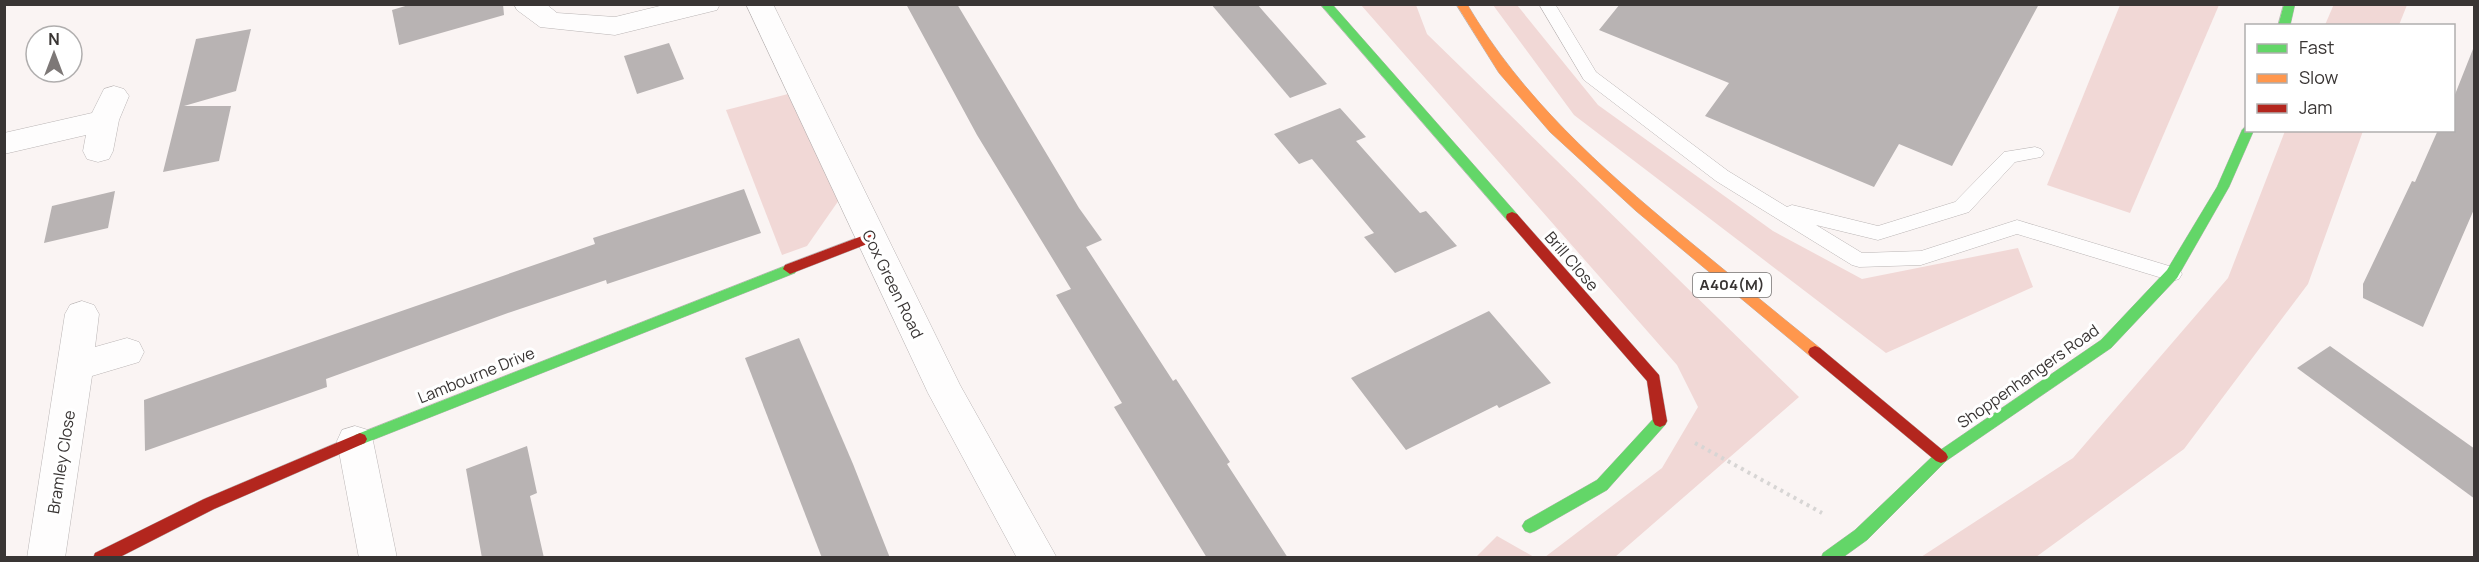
<svg xmlns="http://www.w3.org/2000/svg" width="2479" height="562" viewBox="0 0 2479 562" font-family="Manrope,sans-serif">
<style>
.green{fill:#f1d8d6}
.building{fill:#b8b3b3}
.lines{fill:none;stroke-linecap:round;stroke-linejoin:round}
.lane-casing{stroke:#bab5b5;stroke-width:1}
.street-casing{stroke:#bab5b5;stroke-width:1}
.fast-casing{stroke:#bab5b5;stroke-width:1}
.slow-casing{stroke:#bab5b5;stroke-width:1}
.jam-casing{stroke:#bab5b5;stroke-width:1}
.path{stroke:#d7d5d4;stroke-width:4;stroke-dasharray:3 4.5;stroke-linecap:butt}
.lane{fill:#fefdfd;fill-rule:evenodd}
.street{fill:#fefdfd;fill-rule:evenodd}
.fast{fill:#63d668;fill-rule:evenodd}
.slow{fill:#ff974d;fill-rule:evenodd}
.jam{fill:#b3261e;fill-rule:evenodd}
.labels{text-anchor:middle;stroke-width:6;stroke-linejoin:round;paint-order:stroke}
.shield{fill:#fff;stroke:#747271;stroke-width:1.5}
.shield-label{font-size:15px;font-weight:bold;fill:#393534}
.street-label{font-size:16px;fill:#393534;stroke:#fff}
</style>
<rect width="100%" height="100%" fill="#faf4f3"/>
<g class="green">
<path d="M2334 4H2407V5L2399 25H2325Z"/>
<path d="M1361 5H1416L1427 34 1799 397 1615 557H1545L1662 468 1698 407 1677 365Z"/>
<path d="M1493 5H1517L1598 105 1773 231 1862 279 2018 248 2033 287 1886 353 1574 115Z"/>
<path d="M2120 5H2219L2130 213 2047 185Z"/>
<path d="M788 94 839 200 807 246 782 255 726 110Z"/>
<path d="M2285 131H2363L2308 284 2184 449 2036 557H1921L2073 458 2228 278Z"/>
<path d="M1497 536 1534 557H1476Z"/>
</g>
<g class="building">
<path d="M412 4H503L504 15 399 45 392 10Z"/>
<path d="M906 4H957L1079 208 1102 240 1086 247 1173 381 1176 379 1230 462 1227 464 1288 558H1207L1114 407 1122 403 1056 295 1071 289 977 135Z"/>
<path d="M1211 4H1257L1327 84 1290 98Z"/>
<path d="M1620 4H2039L1952 166 1899 144 1874 187 1705 116 1729 83 1599 30Z"/>
<path d="M251 29 236 91 184 106H231L219 161 163 172 196 39Z"/>
<path d="M669 43 684 79 637 94 624 56Z"/>
<path d="M2473 49 2475 207 2423 327 2363 298V284L2412 181 2415 182 2438 130H2454V97Z"/>
<path d="M1340 108 1366 137 1356 141 1420 213 1426 211 1457 246 1395 273 1364 237 1374 233 1312 159 1299 164 1274 134Z"/>
<path d="M744 189 761 233 607 284 606 280 511 312 326 379 327 387 145 451 144 400 595 244 593 238Z"/>
<path d="M115 191 108 228 44 243 52 206Z"/>
<path d="M1489 311 1551 383 1499 408 1497 405 1406 450 1351 378Z"/>
<path d="M799 338 853 464 890 558H822L745 358Z"/>
<path d="M2330 346 2475 449V499L2297 368Z"/>
<path d="M527 446 537 493 530 496 544 558H482L466 469Z"/>
</g>
<g class="lines">
<g class="lane-casing">
<path id="lane" d="M1539 4H1555L1596 72 1728 171 1787 207 1792 205 1878 226 1955 202 2004 152 2035 147 2041 149 2044 153 2041 157 2015 162 1969 212 1878 240 1816 225 1862 253 1921 251 2017 220 2179 269 2182 274 2179 279 2172 281 2017 234 1921 265 1859 267 1852 265 1716 181 1584 80Z"/>
</g>
<g class="street-casing">
<g id="street">
<path d="M514 4H546L557 13 615 17 668 4H720L717 10 615 35 540 27 517 10Z"/>
<path d="M746 4H773L960 385 1057 558H1017L928 393Z"/>
<path d="M114 86 124 89 129 96 119 120 113 151 109 159 98 162 87 159 83 151 86 135 4 154V133L92 113 104 89Z"/>
<path d="M82 301 94 305 99 314 95 347 127 338 139 342 144 352 139 362 92 376 65 558H27L65 314 70 305Z"/>
<path d="M355 426 368 430 373 441 397 558H359L337 441 342 430Z"/>
</g>
</g>
<g class="fast-casing">
<g id="fast">
<path d="M1320 4H1332L1517 214 1518 217 1517 220H1507Z"/>
<path d="M2284 4H2295L2290 26H2278Z"/>
<path d="M2246 126V130H2254L2229 187 2177 278 2111 348 1946 461 1867 540 1842 558H1821L1823 553 1855 530 1936 453 2101 340 2167 270 2217 187 2242 130Z"/>
<path d="M790 264 795 265 797 269 795 273 365 443 360 445 355 443 353 439 355 435Z"/>
<path d="M1660 415 1665 417 1667 421 1665 425 1607 490 1535 531 1530 533 1525 531 1522 526 1525 521 1597 480 1655 417Z"/>
</g>
</g>
<g class="slow-casing">
<path id="slow" d="M1456 4H1467C1523 99 1599 166 1683 236 1728 273 1774 311 1820 348L1822 352 1820 356H1810L1636 211 1550 132 1499 73Z"/>
</g>
<g class="jam-casing">
<g id="jam">
<path d="M1512 212 1517 214 1659 375 1667 421 1665 425 1660 427 1655 425 1653 421 1647 381 1507 220 1506 217 1507 214Z"/>
<path d="M870 233 877 238 875 241 790 274 783 269 785 265Z"/>
<path d="M1815 346 1820 348 1946 453 1948 457 1946 461 1941 463 1936 461 1810 356 1808 352 1810 348Z"/>
<path d="M360 433 365 435 367 439 365 443 214 509 118 558H93L95 553 204 499Z"/>
</g>
</g>
<path class="path" d="M1695 443 1822 513"/>
<use href="#lane" class="lane"/>
<use href="#street" class="street"/>
<use href="#fast" class="fast"/>
<use href="#slow" class="slow"/>
<use href="#jam" class="jam"/>
</g>
<g class="labels">
<rect class="shield" x="1693" y="273" width="78" height="24" rx="4.5"/>
<g class="shield-label">
<text x="1732" y="290">A404(M)</text>
</g>
<g class="street-label">
<text transform="translate(1572 261) rotate(49)" y="6">Brill Close</text>
<text transform="translate(893 284) rotate(64)" y="6">Cox Green Road</text>
<text transform="translate(476 375) rotate(-22)" y="6">Lambourne Drive</text>
<text transform="translate(2028 376) rotate(-35)" y="6">Shoppenhangers Road</text>
<text transform="translate(61 462) rotate(-81)" y="6">Bramley Close</text>
</g>
</g>
<rect width="2479" height="562" fill="none" stroke="#393534" stroke-width="12"/>
<rect x="2245" y="24" width="210" height="108" fill="#ffffff" stroke="#b0aeae" stroke-width="1.5"/>
<rect x="2257" y="44" width="30" height="9" fill="#63d668" stroke="#b0aeae" stroke-width="1.5"/>
<text x="2299" y="54" font-size="18" fill="#393534">Fast</text>
<rect x="2257" y="74" width="30" height="9" fill="#ff974d" stroke="#b0aeae" stroke-width="1.5"/>
<text x="2299" y="84" font-size="18" fill="#393534">Slow</text>
<rect x="2257" y="104" width="30" height="9" fill="#b3261e" stroke="#b0aeae" stroke-width="1.5"/>
<text x="2299" y="114" font-size="18" fill="#393534">Jam</text>
<g transform="translate(54 54)"><circle r="28" fill="#ffffff" stroke="#b0aeae" stroke-width="1.5"/>
<path d="M0-4.5L10 22L0 15L-10 22Z" fill="#7d7877"/>
<text y="-9" font-size="16" font-weight="bold" text-anchor="middle" fill="#393534">N</text>
</g>
</svg>
